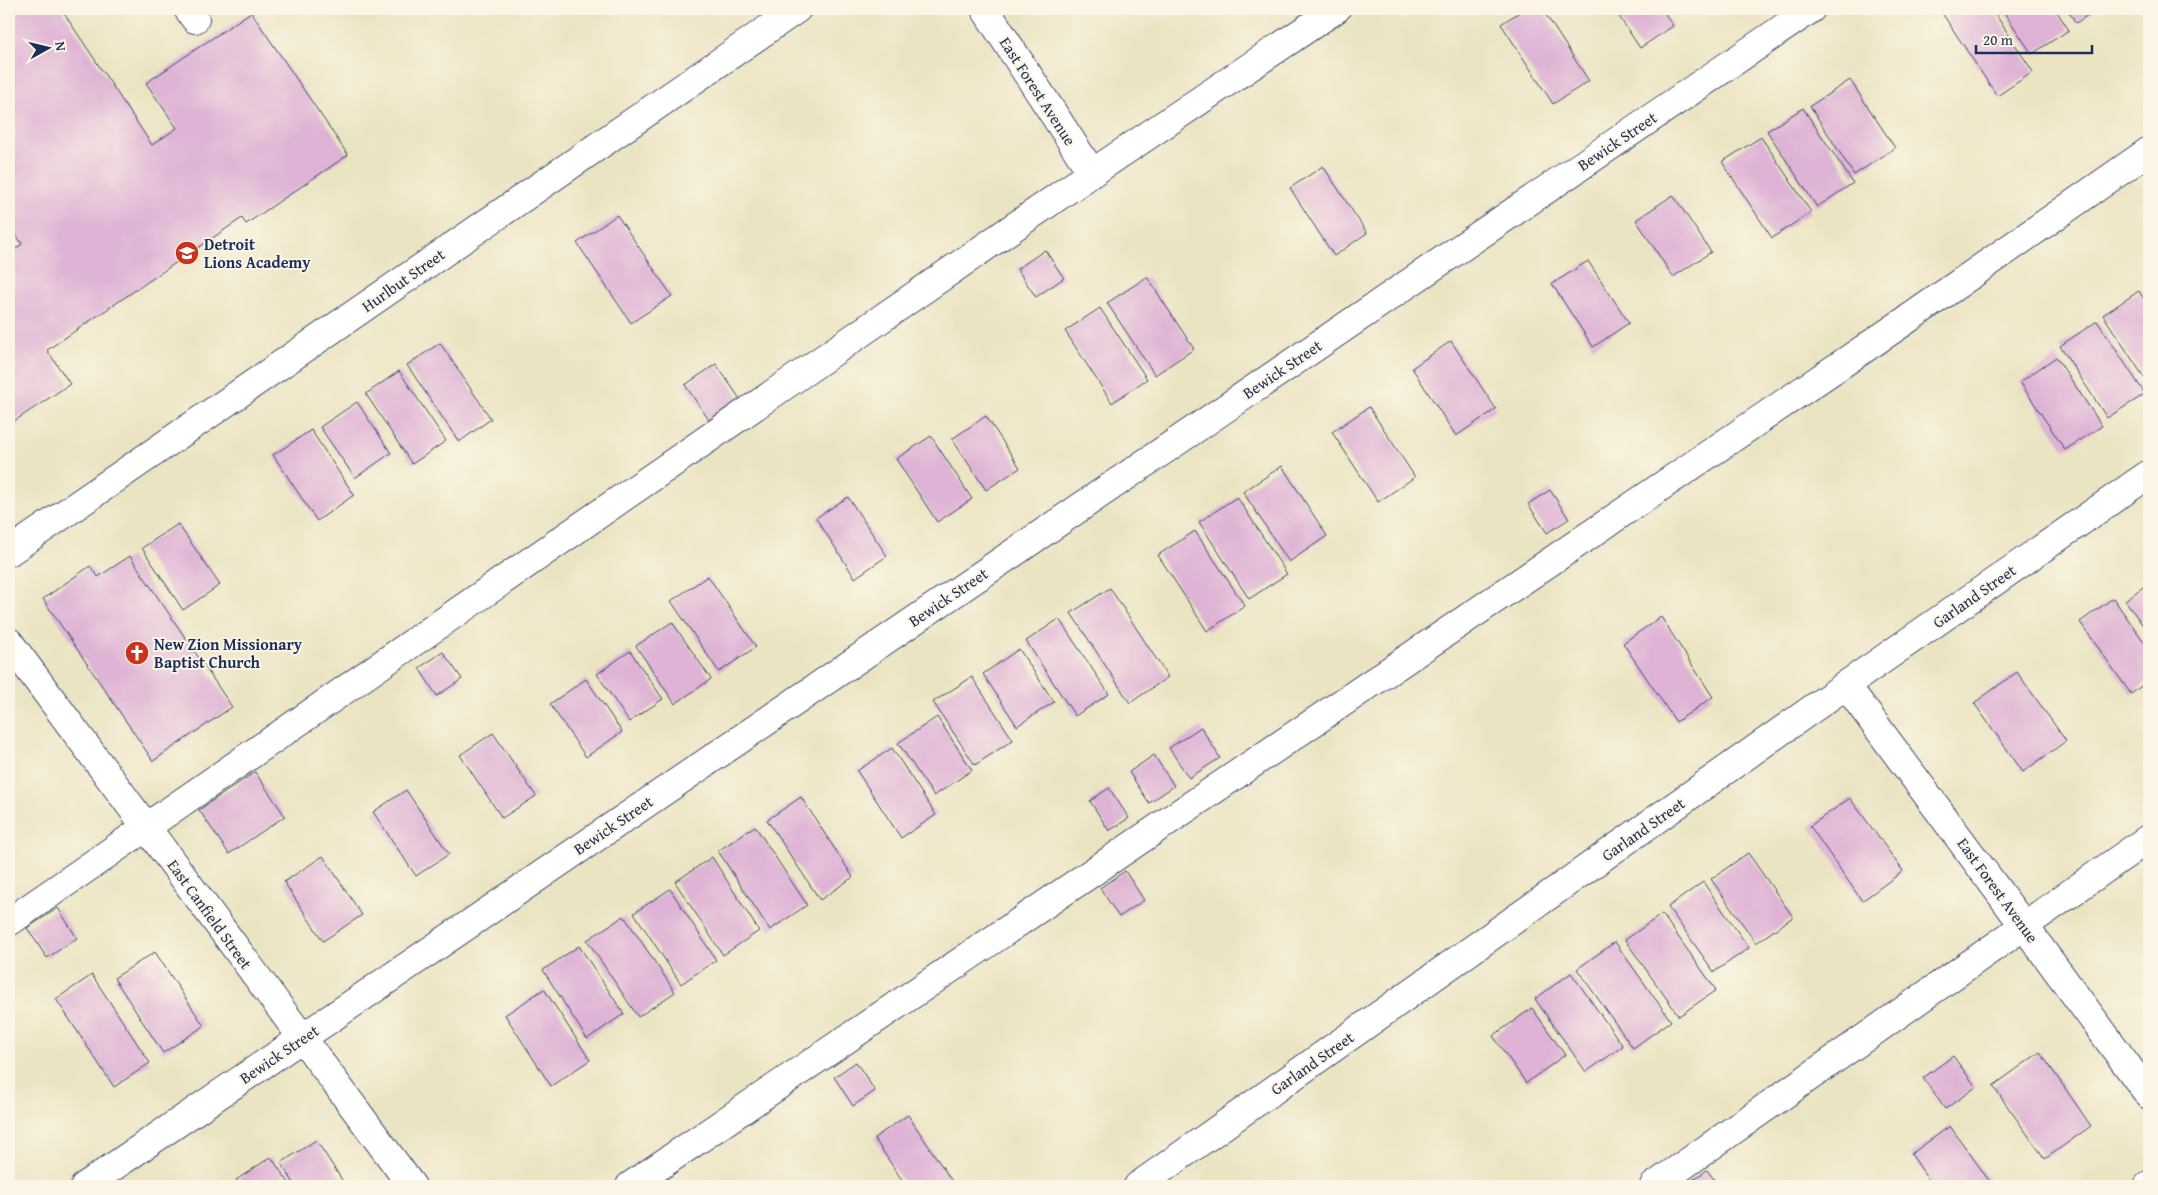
<svg xmlns="http://www.w3.org/2000/svg" width="2158" height="1195" viewBox="0 0 2158 1195" font-family="'Gentium Book Plus',serif">
<style>
.building{fill:#deb3d5}
.lines{fill:none;stroke-linecap:round;stroke-linejoin:round}
.minor-casing{stroke:#3a4a6d;stroke-width:30}
.minor{stroke:#fff;stroke-width:28}
.labels{text-anchor:middle;stroke-width:4;stroke-linejoin:round;paint-order:stroke}
.street-label{font-size:16px;fill:#1b2f5e;stroke:#fcf5e5}
.poi-label{font-size:16px;font-weight:bold;fill:#1b2f5e;stroke:#fcf5e5;text-anchor:start}
</style>
<rect width="100%" height="100%" fill="#fcf5e5"/>
<filter id="ink" filterUnits="userSpaceOnUse"><feTurbulence type="fractalNoise" baseFrequency=".02" numOctaves="2"/><feDisplacementMap in="SourceGraphic" scale="10" xChannelSelector="R" yChannelSelector="G"/><feConvolveMatrix kernelMatrix="1 2 1 2 8 2 1 2 1" color-interpolation-filters="sRGB"/></filter>
<filter id="wash" filterUnits="userSpaceOnUse"><feTurbulence type="fractalNoise" baseFrequency=".0096" numOctaves="4" result="noise"/><feDisplacementMap in="SourceGraphic" scale="20" xChannelSelector="R" yChannelSelector="G"/><feGaussianBlur stdDeviation="1.12" result="paint"/><feColorMatrix in="noise" values="0 0 0 0 0 0 0 0 0 0 0 0 0 0 0 0 0 1.4 0 .05"/><feComposite in="paint" operator="in"/></filter>
<g filter="url(#wash)">
<rect width="100%" height="100%" fill="#ebe4c3"/>
<g id="blocks">
<g class="building">
<path d="M9 9H61L152 145 177 128 146 83 251 12 348 155 246 224 242 218 47 350 70 384 10 424 9 422V254L22 244 9 224Z"/>
<path d="M1524 9H1542L1589 81 1553 104 1501 24Z"/>
<path d="M1614 9H1662L1673 26 1640 48Z"/>
<path d="M1948 9H1992L2033 72 1997 96 1942 13Z"/>
<path d="M2002 9H2055L2069 30 2032 54Z"/>
<path d="M2067 9H2097L2076 23Z"/>
<path d="M1850 80 1895 148 1854 175 1810 106Z"/>
<path d="M1803 108 1853 183 1817 207 1767 131Z"/>
<path d="M1761 137 1811 212 1772 238 1722 162Z"/>
<path d="M1323 166 1367 233 1334 256 1290 188Z"/>
<path d="M1673 195 1711 252 1673 277 1636 220Z"/>
<path d="M617 215 672 296 631 323 577 243Z"/>
<path d="M1045 250 1064 278 1036 297 1017 269Z"/>
<path d="M1588 261 1629 323 1593 347 1552 284Z"/>
<path d="M1147 277 1194 349 1155 375 1107 303Z"/>
<path d="M2139 291 2149 307V385L2103 315Z"/>
<path d="M1100 308 1147 379 1112 403 1065 331Z"/>
<path d="M2097 321 2145 394 2107 418 2060 346Z"/>
<path d="M1451 341 1496 409 1456 436 1412 368Z"/>
<path d="M440 343 491 419 459 442 407 365Z"/>
<path d="M2056 357 2102 426 2065 450 2020 382Z"/>
<path d="M716 364 740 399 709 420 685 385Z"/>
<path d="M399 371 446 441 412 464 366 394Z"/>
<path d="M357 402 391 453 355 478 320 427Z"/>
<path d="M1369 407 1415 477 1378 502 1332 432Z"/>
<path d="M986 416 1020 468 986 490 952 439Z"/>
<path d="M311 430 354 495 317 521 273 455Z"/>
<path d="M931 436 972 499 937 522 896 459Z"/>
<path d="M1282 466 1327 536 1289 562 1243 492Z"/>
<path d="M1550 490 1569 519 1547 533 1528 504Z"/>
<path d="M848 497 887 556 855 578 816 518Z"/>
<path d="M1237 497 1287 574 1249 599 1199 522Z"/>
<path d="M178 524 220 585 183 610 142 548Z"/>
<path d="M1195 531 1245 606 1207 631 1158 555Z"/>
<path d="M130 556 232 707 153 761 43 599 90 566 98 577Z"/>
<path d="M708 576 756 647 719 672 671 601Z"/>
<path d="M2149 583V634L2125 600Z"/>
<path d="M1110 588 1168 677 1130 703 1071 613Z"/>
<path d="M2113 598 2149 649V680L2131 694 2080 622Z"/>
<path d="M1661 617 1713 697 1676 722 1623 643Z"/>
<path d="M1059 619 1109 694 1075 716 1026 641Z"/>
<path d="M672 622 711 679 675 704 636 646Z"/>
<path d="M1019 649 1054 702 1017 726 983 674Z"/>
<path d="M630 651 663 699 629 722 597 674Z"/>
<path d="M443 652 462 679 437 696 419 668Z"/>
<path d="M2017 672 2066 741 2023 772 1974 703Z"/>
<path d="M972 677 1013 740 975 765 933 702Z"/>
<path d="M586 679 622 732 586 757 550 704Z"/>
<path d="M937 717 972 770 934 796 898 743Z"/>
<path d="M1201 727 1220 758 1189 778 1169 748Z"/>
<path d="M493 733 536 796 502 818 460 755Z"/>
<path d="M892 748 936 815 901 838 857 771Z"/>
<path d="M1154 755 1174 786 1149 803 1129 772Z"/>
<path d="M255 772 285 816 229 854 199 810Z"/>
<path d="M1109 788 1129 818 1109 831 1090 801Z"/>
<path d="M406 790 449 854 416 876 373 812Z"/>
<path d="M801 797 853 877 820 900 767 820Z"/>
<path d="M1850 798 1903 871 1862 901 1810 826Z"/>
<path d="M755 826 807 905 770 930 718 851Z"/>
<path d="M1748 853 1793 917 1756 943 1711 879Z"/>
<path d="M323 856 362 915 323 941 284 882Z"/>
<path d="M712 857 759 931 723 955 675 882Z"/>
<path d="M1125 871 1144 900 1119 917 1100 888Z"/>
<path d="M1703 882 1749 948 1714 972 1668 907Z"/>
<path d="M670 889 716 960 681 984 634 913Z"/>
<path d="M58 908 77 938 47 958 27 928Z"/>
<path d="M1662 914 1716 990 1679 1016 1625 940Z"/>
<path d="M624 916 675 992 638 1017 587 940Z"/>
<path d="M1615 942 1671 1021 1633 1048 1577 969Z"/>
<path d="M579 946 624 1014 587 1039 543 970Z"/>
<path d="M155 952 204 1026 163 1053 114 978Z"/>
<path d="M1571 973 1623 1046 1586 1072 1535 999Z"/>
<path d="M92 975 150 1063 114 1087 56 999Z"/>
<path d="M544 989 590 1060 551 1086 505 1015Z"/>
<path d="M1532 1008 1565 1055 1526 1083 1493 1036Z"/>
<path d="M2040 1052 2091 1126 2045 1159 1993 1086Z"/>
<path d="M1953 1056 1976 1087 1945 1109 1923 1078Z"/>
<path d="M856 1062 875 1091 853 1106 834 1077Z"/>
<path d="M908 1115 955 1186H906L874 1138Z"/>
<path d="M1950 1126 1993 1186H1933L1911 1154Z"/>
<path d="M316 1140 346 1186H296L281 1163Z"/>
<path d="M271 1157 291 1186H240L236 1180Z"/>
<path d="M1707 1170 1719 1186H1684Z"/>
</g>
</g>
</g>
<g filter="url(#ink)">
<use href="#blocks" fill-opacity="0" stroke="#3a4a6d" stroke-width="1"/>
<g class="lines">
<g class="minor-casing">
<g id="minor">
<path d="M188 9 195 19"/>
<path d="M985 9 1092 173"/>
<path d="M9 552 797 9"/>
<path d="M9 642 412 1186"/>
<path d="M1846 685 2149 1095"/>
<path d="M9 922 1092 173 1336 9"/>
<path d="M85 1186 1811 9"/>
<path d="M630 1186 1908 319 2149 151"/>
<path d="M1138 1186 1846 685 2149 474"/>
<path d="M1654 1186 2149 838"/>
<path d="M2148 1186 2149 1185"/>
</g>
</g>
<use href="#minor" class="minor"/>
</g>
</g>
<defs>
<g id="school-disc" transform="scale(1.25)"><circle r="9.5" fill="#c8321e" stroke="#fcf5e5"/><path d="M0-5L7-2L0 1L-7-2ZM-4 1L0 2.5L4 1V4Q0 6-4 4Z" fill="#fff"/></g>
<g id="church-disc" transform="scale(1.25)"><circle r="9.5" fill="#c8321e" stroke="#fcf5e5"/><path d="M-1.2-6h2.4v3.5h3.3v2.4h-3.3V6h-2.4V-.1h-3.3v-2.4h3.3Z" fill="#fff"/></g>
</defs>
<g fill-rule="evenodd">
<use href="#school-disc" x="187" y="253"/>
<use href="#church-disc" x="137" y="653"/>
</g>
<g class="labels">
<g class="street-label">
<text transform="translate(1038 91) rotate(57)" y="6">East Forest Avenue</text>
<text transform="translate(1617 141) rotate(-34)" y="6">Bewick Street</text>
<text transform="translate(403 280) rotate(-35)" y="6">Hurlbut Street</text>
<text transform="translate(1282 369) rotate(-34)" y="6">Bewick Street</text>
<text transform="translate(1974 596) rotate(-35)" y="6">Garland Street</text>
<text transform="translate(948 597) rotate(-34)" y="6">Bewick Street</text>
<text transform="translate(613 825) rotate(-34)" y="6">Bewick Street</text>
<text transform="translate(1643 829) rotate(-35)" y="6">Garland Street</text>
<text transform="translate(1998 890) rotate(54)" y="6">East Forest Avenue</text>
<text transform="translate(210 914) rotate(54)" y="6">East Canfield Street</text>
<text transform="translate(279 1054) rotate(-34)" y="6">Bewick Street</text>
<text transform="translate(1312 1063) rotate(-35)" y="6">Garland Street</text>
</g>
<g class="poi-label">
<text x="204" y="250">Detroit<tspan x="204" dy="18">Lions Academy</tspan></text>
<text x="154" y="650">New Zion Missionary<tspan x="154" dy="18">Baptist Church</tspan></text>
</g>
</g>
<rect width="2158" height="1195" fill="none" stroke="#fcf5e5" stroke-width="30"/>
<g transform="translate(48 48) rotate(82)" stroke="#fcf5e5" stroke-width="4" paint-order="stroke">
<path d="M0-4L9 19L0 12L-9 19Z" fill="#1b2f5e"/>
<text y="-8" font-size="14" font-weight="bold" text-anchor="middle" fill="#1b2f5e">N</text>
</g>
<path d="M1976 45v8h116v-8" fill="none" stroke="#1b2f5e" stroke-width="2.5"/>
<text x="1983" y="45" font-size="15" fill="#1b2f5e" stroke="#fcf5e5" stroke-width="4" paint-order="stroke">20 m</text>
</svg>
